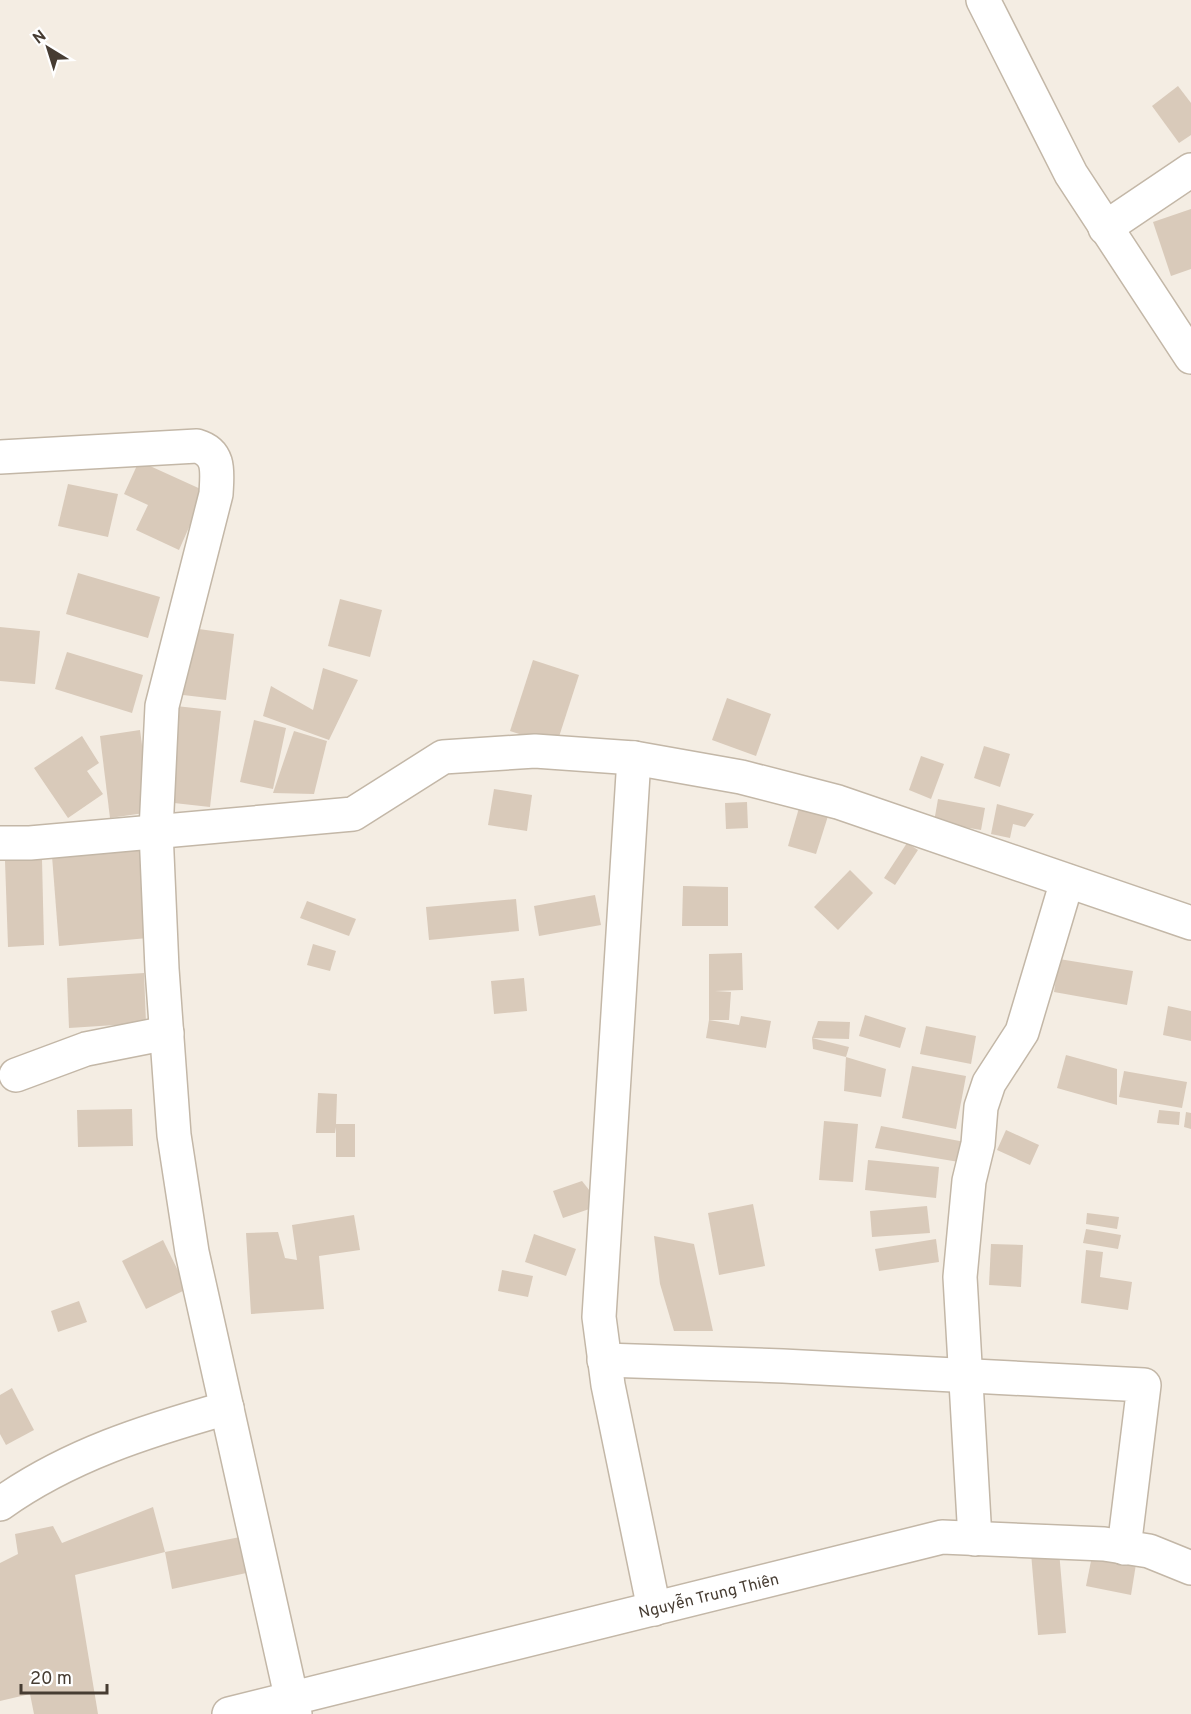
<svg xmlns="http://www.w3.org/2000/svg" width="1191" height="1714" viewBox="0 0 1191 1714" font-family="Overpass,sans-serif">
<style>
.building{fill:#d9caba}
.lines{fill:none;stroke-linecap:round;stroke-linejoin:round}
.minor-casing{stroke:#c3b7a7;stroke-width:36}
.minor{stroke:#fff;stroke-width:33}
.labels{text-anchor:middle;stroke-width:4.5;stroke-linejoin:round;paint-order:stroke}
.street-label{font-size:16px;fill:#463c32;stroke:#fff}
</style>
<rect width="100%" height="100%" fill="#f4ede3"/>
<g class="building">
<path d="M1178 86 1191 103V135L1179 143 1152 106Z"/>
<path d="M1191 209V269L1171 276 1153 222Z"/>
<path d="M139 461 205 491 179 550 136 530 148 505 124 494Z"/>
<path d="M68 484 118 494 108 537 58 526Z"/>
<path d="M78 573 160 597 148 638 66 614Z"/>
<path d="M340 599 382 610 370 657 328 646Z"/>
<path d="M0 627 40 631 35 684 0 681Z"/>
<path d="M192 628 234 634 226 700 183 695Z"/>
<path d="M67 652 143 675 132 713 55 689Z"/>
<path d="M533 660 579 675 556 746 510 731Z"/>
<path d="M323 668 358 680 329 740 263 716 271 686 313 710Z"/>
<path d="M727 698 771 714 756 756 712 740Z"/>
<path d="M176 706 221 711 210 807 165 802Z"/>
<path d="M254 720 286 728 273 789 240 782Z"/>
<path d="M140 730 151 812 110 818 100 736Z"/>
<path d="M294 731 327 741 314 794 273 793Z"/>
<path d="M82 736 99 763 87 771 103 794 68 818 34 768Z"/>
<path d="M984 746 1010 754 1000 787 974 778Z"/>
<path d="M921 756 944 764 931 799 909 790Z"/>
<path d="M494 789 532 795 527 831 488 825Z"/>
<path d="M938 799 985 808 981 830 934 822Z"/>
<path d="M747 802 748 828 726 829 725 803Z"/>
<path d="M997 804 1034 814 1025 827 1013 824 1010 838 991 834Z"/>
<path d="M799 808 828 816 816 854 788 846Z"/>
<path d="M907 843 918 850 895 885 884 878Z"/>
<path d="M141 848 148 938 59 946 52 856Z"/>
<path d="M42 859 44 945 8 947 5 861Z"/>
<path d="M850 870 873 893 838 930 814 907Z"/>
<path d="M683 886 728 887V926H682Z"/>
<path d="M595 895 601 925 539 936 534 906Z"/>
<path d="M516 899 519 931 429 940 426 907Z"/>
<path d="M307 901 356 919 349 936 300 918Z"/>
<path d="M313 944 336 951 330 971 307 965Z"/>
<path d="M742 953 743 990 715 991 731 992 729 1020H709V954Z"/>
<path d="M1059 959 1133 971 1127 1005 1054 992Z"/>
<path d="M144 973 146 1023 69 1028 67 978Z"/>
<path d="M524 978 527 1011 494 1014 491 981Z"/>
<path d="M1168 1006 1191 1011V1041L1163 1035Z"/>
<path d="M865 1015 906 1028 900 1048 859 1036Z"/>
<path d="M741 1016 771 1021 766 1048 706 1038 709 1020 739 1025Z"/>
<path d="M818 1021 850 1022 849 1039 812 1038Z"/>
<path d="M926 1026 976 1036 971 1064 920 1054Z"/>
<path d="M812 1038 849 1047 846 1057 813 1049Z"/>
<path d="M1066 1055 1117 1069V1105L1057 1088Z"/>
<path d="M846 1057 886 1069 881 1097 844 1091Z"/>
<path d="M912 1066 966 1076 956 1129 902 1118Z"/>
<path d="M1124 1071 1187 1082 1182 1108 1119 1097Z"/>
<path d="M318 1093 337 1094 336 1124H355V1157H336V1127L335 1133H316Z"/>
<path d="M132 1109 133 1146 78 1147 77 1110Z"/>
<path d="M1159 1110 1180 1112 1179 1125 1157 1123Z"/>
<path d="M1186 1112 1191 1113V1129L1184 1127Z"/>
<path d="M824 1121 858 1124 853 1182 819 1180Z"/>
<path d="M881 1126 970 1143 965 1163 875 1148Z"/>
<path d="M1006 1130 1039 1145 1030 1165 997 1150Z"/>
<path d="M868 1160 939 1167 936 1198 865 1190Z"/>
<path d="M582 1181 601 1205 563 1218 553 1191Z"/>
<path d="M753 1204 765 1266 719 1275 708 1213Z"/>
<path d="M927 1206 930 1233 872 1237 870 1211Z"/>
<path d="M1087 1213 1119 1217 1117 1229 1086 1224Z"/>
<path d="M354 1215 360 1250 319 1256 324 1309 251 1314 246 1233 278 1232 285 1258 297 1260 292 1225Z"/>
<path d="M1086 1229 1121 1235 1118 1249 1083 1243Z"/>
<path d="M534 1234 576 1249 566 1276 525 1262Z"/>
<path d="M654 1236 694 1244 713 1331H674L660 1284Z"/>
<path d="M936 1239 939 1262 879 1271 875 1249Z"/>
<path d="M163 1240 187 1289 146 1309 122 1261Z"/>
<path d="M991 1244 1023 1245 1021 1287 989 1285Z"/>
<path d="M1086 1250 1103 1252 1100 1277 1132 1282 1128 1310 1081 1303Z"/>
<path d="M502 1270 533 1276 528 1297 498 1291Z"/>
<path d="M79 1301 87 1322 58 1332 51 1311Z"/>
<path d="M12 1388 34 1430 6 1445 0 1434V1395Z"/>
<path d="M153 1507 165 1552 75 1575 98 1714H34L30 1694 0 1701V1563L18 1554 15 1534 53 1526 62 1543Z"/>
<path d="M245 1536 251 1572 172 1589 165 1552Z"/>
<path d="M1059 1551 1066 1633 1038 1635 1031 1553Z"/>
<path d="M1092 1556 1136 1564 1131 1595 1086 1586Z"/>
</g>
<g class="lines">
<g class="minor-casing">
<g id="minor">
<path d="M983 0 1071 174 1191 357"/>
<path d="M1105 228 1191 170"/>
<path d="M0 457 197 446C221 453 217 473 216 494L162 706 156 831 162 969 174 1135 192 1252 295 1714"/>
<path d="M634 758 599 1317 608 1385 654 1609"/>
<path d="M0 843H30L353 814 443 757 535 751 634 758 741 777 838 802 1191 923"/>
<path d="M16 1075 86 1049 167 1033"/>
<path d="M604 1360 783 1366 1144 1385 1124 1548"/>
<path d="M0 1504C69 1455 146 1431 227 1408"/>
<path d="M975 1539 960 1277 969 1181 978 1144 981 1107 989 1083 1022 1032 1067 881"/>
<path id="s1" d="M229 1714 942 1537 1104 1544 1149 1551 1191 1568"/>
</g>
</g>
<use href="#minor" class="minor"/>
</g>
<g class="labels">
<g class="street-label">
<text dy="6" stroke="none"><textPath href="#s1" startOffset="494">Nguyễn Trung Thiên</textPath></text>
</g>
</g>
<g transform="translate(48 48) rotate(322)" stroke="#ffffff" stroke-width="4.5" paint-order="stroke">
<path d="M0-4.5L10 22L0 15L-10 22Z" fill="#463c32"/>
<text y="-9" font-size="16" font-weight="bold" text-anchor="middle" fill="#463c32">N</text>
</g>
<path d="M21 1684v9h86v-9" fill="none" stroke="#463c32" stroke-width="3"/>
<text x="30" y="1684" font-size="18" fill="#463c32" stroke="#ffffff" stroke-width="4.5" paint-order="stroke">20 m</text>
</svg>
